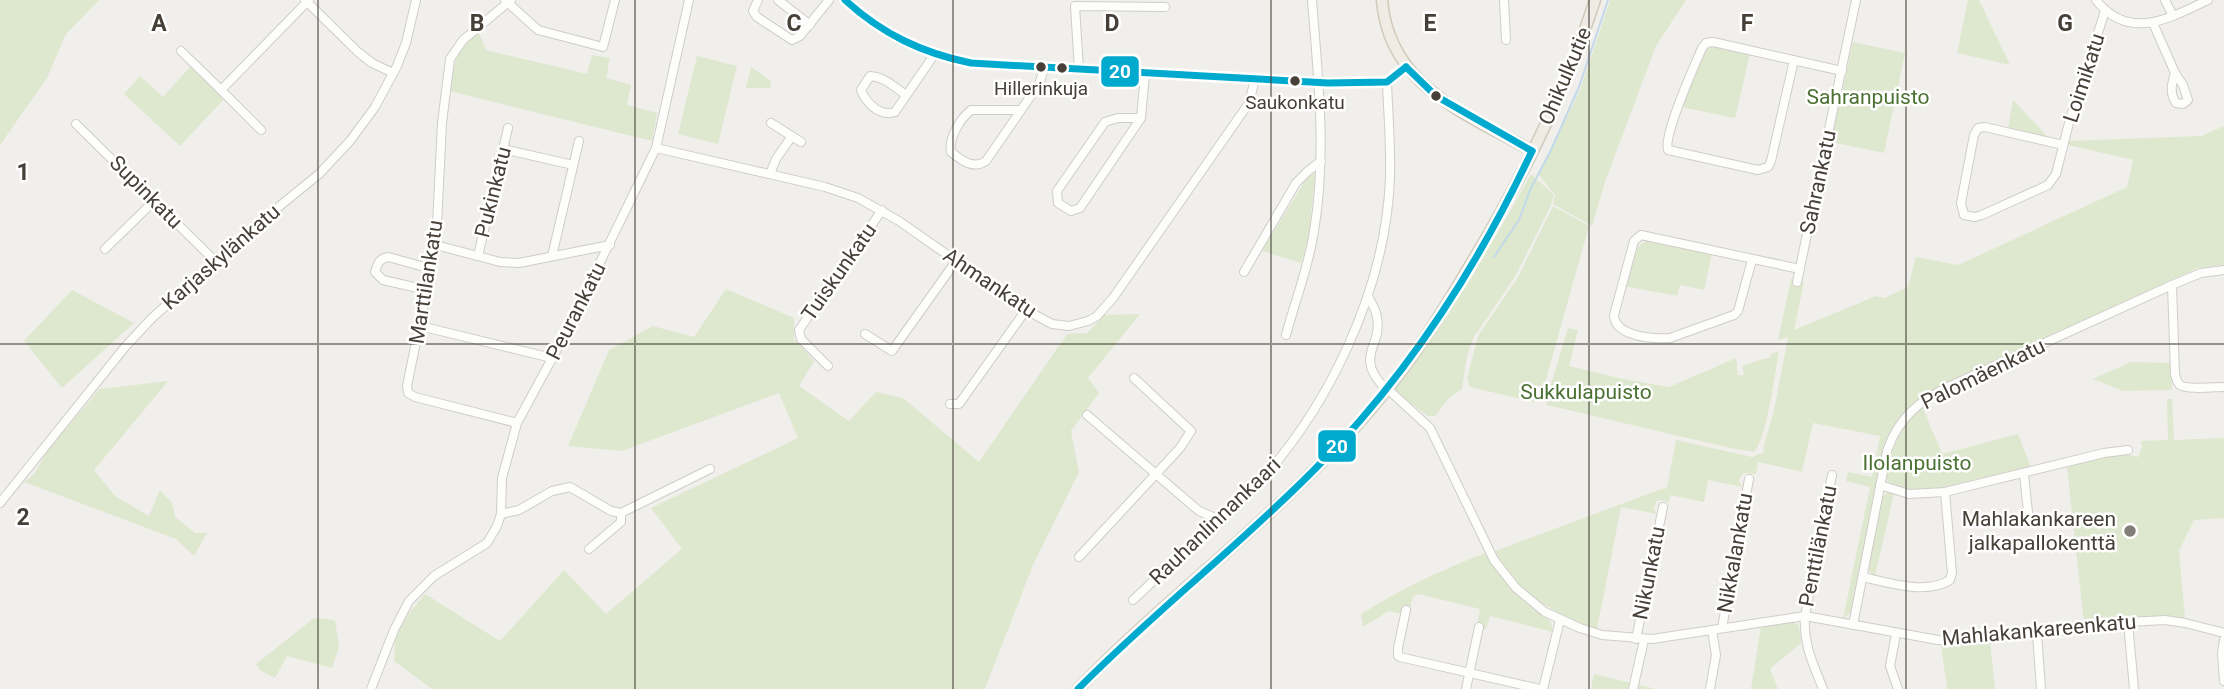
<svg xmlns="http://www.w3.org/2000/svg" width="2224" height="689" viewBox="0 0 2224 689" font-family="Roboto,sans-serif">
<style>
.green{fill:#dee8ce}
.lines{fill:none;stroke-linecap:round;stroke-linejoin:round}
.stream{stroke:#c1d9e9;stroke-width:2}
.minor-casing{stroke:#cfcdc9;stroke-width:10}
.major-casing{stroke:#d1cabb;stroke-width:13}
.minor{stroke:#fdfdfc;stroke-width:8}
.major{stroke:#f0ece5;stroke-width:10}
.bus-1-casing{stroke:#fff;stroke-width:12}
.bus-1{stroke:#00a9ce;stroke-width:7}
.grid{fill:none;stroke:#464038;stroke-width:2;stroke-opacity:0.55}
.bus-dot{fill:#464038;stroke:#fff;stroke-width:2.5}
.poi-dot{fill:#827d77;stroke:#fff;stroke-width:2.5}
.labels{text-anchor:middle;stroke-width:5;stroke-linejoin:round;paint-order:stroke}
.bus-label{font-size:19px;fill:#464038;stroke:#fff}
.street-label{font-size:21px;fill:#464038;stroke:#fff}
.park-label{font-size:21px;fill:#4a7132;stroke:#fff}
.poi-label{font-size:21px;fill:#464038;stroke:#fff;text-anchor:end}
.grid-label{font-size:23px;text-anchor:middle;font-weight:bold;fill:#464038;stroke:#fff;stroke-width:5;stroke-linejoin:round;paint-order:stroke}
.line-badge{stroke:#fff;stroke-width:2.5}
.badge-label{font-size:19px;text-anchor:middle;font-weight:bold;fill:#fff}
</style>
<rect width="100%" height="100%" fill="#f1efeb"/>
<g class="green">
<path d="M0 0H99L66 34 47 78 0 145Z"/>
<path d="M1610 0H1686L1656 46 1605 182 1592 226 1553 204 1555 195 1539 175 1580 90Z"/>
<path d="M1968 0H1979L2010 65 1957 53Z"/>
<path d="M479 33 486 50 587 74 592 55 610 58 606 78 631 85 627 105 657 113 652 141 449 91C455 63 454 51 479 33Z"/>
<path d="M1853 42 1905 53 1884 153 1831 142Z"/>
<path d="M1714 46 1750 54 1735 118 1681 107 1703 51Z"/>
<path d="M697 56 737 66 718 144 678 134Z"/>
<path d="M190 67 224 99 180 146 124 94 140 76 163 97Z"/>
<path d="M751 67 771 81 770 88H746Z"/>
<path d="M2013 100 2049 138 2008 129Z"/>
<path d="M2224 126V265L2198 268 1942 385C1913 401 1894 415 1884 448L1852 610 1845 618 1843 619 1870 487 1846 481 1848 472 1872 477 1880 436 1813 423 1802 472 1758 462 1756 474 1744 473 1740 477 1739 482 1743 487 1708 480 1704 502 1670 495 1669 502 1660 500 1656 502 1654 508 1657 514 1621 507 1597 629C1555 614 1515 593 1495 551L1667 487 1676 440 1752 457 1764 452 1763 449 1774 410 1788 337 1778 340 1791 279 1804 282 1794 330 1876 296 1884 298 1908 287 1916 257 1958 265 2127 187 2133 160 2068 145 2069 141 2201 136Z"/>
<path d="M1315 174 1309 236 1301 263 1262 251 1308 176Z"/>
<path d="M1531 174 1554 195 1551 205 1516 275 1474 337 1467 356 1462 389 1449 398 1435 416H1428L1393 390C1444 321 1490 249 1531 174Z"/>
<path d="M1553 206 1589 226 1541 397 1535 402 1470 387 1467 378 1478 336 1518 277Z"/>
<path d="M1649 240 1712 254 1704 290 1680 285 1677 296 1624 286C1629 270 1632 244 1649 240Z"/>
<path d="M726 289 794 318V339L814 361 799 386 849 421 876 392 903 398 979 462 1067 334 1087 333 1104 315 1140 314 1088 378 1099 393 1071 431 1079 472 1033 565 985 689H432L394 661 395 639 409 613 425 594 500 641 564 570 606 614 682 549 651 508 798 438 779 393 622 451 568 446 609 350 653 326 694 337Z"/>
<path d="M72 290 134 323 62 388 24 341Z"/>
<path d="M1568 328 1578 330 1569 366 1623 379 1669 387 1736 358 1738 375H1744L1742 366C1752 364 1760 358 1770 358L1771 354 1779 351C1775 372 1767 439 1754 452L1730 448 1547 405 1546 401Z"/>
<path d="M2131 362 2171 363 2172 390 2123 391 2093 379Z"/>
<path d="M168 381 94 470 115 496 149 516 160 490 172 503 175 517 195 533H207L194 556 176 539 24 482 35 473 48 450 100 389Z"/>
<path d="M2167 399H2172L2174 440 2224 438V520L2223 518 2194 520 2179 551 2185 618C2151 613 2117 618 2084 623L2067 467C2090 460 2114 450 2138 457L2142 448 2141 441 2168 440Z"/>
<path d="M1922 406 1942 454 2018 434 2031 467C2005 474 1901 509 1886 478 1891 449 1900 427 1922 406Z"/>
<path d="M1888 492 1894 493 1875 576 1870 573 1869 567 1882 498Z"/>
<path d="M1485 553C1498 572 1511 590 1529 604 1539 613 1554 617 1552 632L1490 616 1486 629 1477 627 1480 609 1418 594 1413 597 1408 616 1389 611 1363 627 1361 614C1401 589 1441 570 1485 553Z"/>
<path d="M314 618 335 620 339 647 332 668 287 656 275 678 260 670 256 664Z"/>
<path d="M1792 621 1799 626 1801 643 1770 669 1778 689H1751L1761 626Z"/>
<path d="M1990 642 1995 689H1947L1941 645Z"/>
<path d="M1594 674 1656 689H1591Z"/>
</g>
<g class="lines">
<path class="stream" d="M1494 257 1519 220 1530 190 1551 150 1579 87 1608 0"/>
<g class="minor-casing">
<g id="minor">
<path d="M305 0 358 52 372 63 393 73"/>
<path d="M505 0 538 30 603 47 615 0"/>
<path d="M511 0 463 40 450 59 442 123 436 245 407 386 408 393 415 397 517 423"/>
<path d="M758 0 753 11 757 17 792 40 800 36 829 0"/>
<path d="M778 0 810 25"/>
<path d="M845 0C880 35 923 55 971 63L1328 83 1387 82 1406 67"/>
<path d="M1504 0 1506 40"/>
<path d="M2096 0C2129 42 2170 18 2208 0"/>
<path d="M2165 0 2173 16"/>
<path d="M2153 23 2175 73 2183 85 2188 100 2183 104 2176 103C2169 93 2172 83 2175 73"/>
<path d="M181 51 221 90 309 0"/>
<path d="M1794 60 1771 161 1768 167 1758 170 1668 150C1663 135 1694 67 1702 48L1706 43 1713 42 1842 71"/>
<path d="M1079 70 1075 6 1165 7"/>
<path d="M221 90 261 130"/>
<path d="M906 95C894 87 885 77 870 76L861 90C866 103 880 117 895 112L934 55"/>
<path d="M1021 110H971C961 118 948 138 951 152 961 160 973 170 986 161L1039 84 1044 69"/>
<path d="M1141 118 1080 208 1071 211 1058 203 1057 191 1105 122 1118 118H1141L1145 74"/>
<path d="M771 123 801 142"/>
<path d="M76 124 215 261"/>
<path d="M2063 145 1985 127 1978 128 1974 135 1961 203 1964 215 1975 217 1982 215 2048 185 2056 174 2070 119 2105 11"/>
<path d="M656 148 825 187 858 198 899 221 1026 310 1052 324 1069 326 1088 321 1097 316 1113 298 1249 103 1255 79"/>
<path d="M503 149 573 165"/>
<path d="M770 174 776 159 792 136"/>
<path d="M436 245 500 262 519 263 610 245"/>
<path d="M105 249 154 201"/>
<path d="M478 256 508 128"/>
<path d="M552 256 579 141"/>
<path d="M1752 260 1738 311 1734 315 1670 338C1653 339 1615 337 1614 315L1634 241 1641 235 1800 269"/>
<path d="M1244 272 1296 183 1307 172 1321 161"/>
<path d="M1797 282 1856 0"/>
<path d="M2172 285 2175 374C2176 378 2177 383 2180 385 2187 390 2215 387 2224 387"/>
<path d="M427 290 383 280 375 272C378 264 378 259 388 257L432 269"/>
<path d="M1368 296C1371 302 1376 310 1377 317 1383 345 1355 355 1382 385"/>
<path d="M420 326 552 358"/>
<path d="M865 334 892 351 956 261"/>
<path d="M1286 335C1295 301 1309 266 1314 231 1327 155 1318 77 1312 0"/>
<path d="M828 366 801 339 799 330 882 210"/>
<path d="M1392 393 1430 428 1494 560 1516 588 1545 612 1580 628 1602 635 1652 639 1805 616 1938 640 1963 641 2037 634 2128 622 2165 620 2185 623 2224 633"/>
<path d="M950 404H959L1026 310"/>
<path d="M1087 415 1199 511 1220 520"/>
<path d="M2024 474 2029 522"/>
<path d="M1880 485 1909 494 1945 492 2104 453 2128 450"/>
<path d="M0 503 125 347 152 318 254 227 319 174 350 141 375 107 397 66 406 43 416 0"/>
<path d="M501 514 519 510 552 491 570 487 611 511 621 513 710 469"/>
<path d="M589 549 621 522V513"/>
<path d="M1079 557 1180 448 1191 431 1134 378"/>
<path d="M1863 577C1889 583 1926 595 1950 580L1952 573 1945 492"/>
<path d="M1133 600C1149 586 1163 570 1179 556 1203 535 1228 515 1250 492 1328 411 1386 290 1390 177 1391 145 1388 113 1387 82"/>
<path d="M1406 610 1398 648V656L1400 657 1540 689"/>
<path d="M2128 622 2134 689"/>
<path d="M1853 625 1887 451C1898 418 1920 400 1950 386L2172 285 2201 273 2224 270"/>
<path d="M1722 628 1749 479"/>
<path d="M1896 634 1890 666 1898 689"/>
<path d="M2037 634 2041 689"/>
<path d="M1636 639 1663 507"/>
<path d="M2224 640 2222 653 2224 681"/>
<path d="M371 689 394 630 409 601 434 576 487 543 497 526 501 514 502 478 517 423 562 340 656 148 689 0"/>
<path d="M1466 689 1479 627"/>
<path d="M1543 689 1560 620"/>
<path d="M1633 689 1644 640"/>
<path d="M1710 689 1716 655 1712 630"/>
<path d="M1823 689C1813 663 1803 645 1805 616L1832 475"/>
</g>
</g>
<g class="major-casing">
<g id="major">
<path d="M1382 0C1389 87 1466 113 1532 151"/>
<path d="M1078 689C1150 614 1233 551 1307 477 1341 444 1374 408 1402 370 1426 339 1446 305 1466 272 1518 187 1564 95 1595 0"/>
</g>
</g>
<use href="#minor" class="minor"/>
<use href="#major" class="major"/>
<g class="bus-1-casing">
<g id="bus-1">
<path d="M845 0C882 34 922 53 971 63L1328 83 1387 82 1406 67"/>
<path d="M1406 67 1436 96 1532 151"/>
<path d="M1078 689C1154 612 1239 546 1315 469 1406 378 1477 268 1532 151"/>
</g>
</g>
<use href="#bus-1" class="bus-1"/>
</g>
<path class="grid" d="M318 0V689M635 0V689M953 0V689M1271 0V689M1589 0V689M1906 0V689M0 344H2224"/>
<g class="bus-dot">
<circle cx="1041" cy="67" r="6"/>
<circle cx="1062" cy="68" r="6"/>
<circle cx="1295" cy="81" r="6"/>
<circle cx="1436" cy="96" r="6"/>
</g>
<circle class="poi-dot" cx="2130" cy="531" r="7"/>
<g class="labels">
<g class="bus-label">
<text x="1041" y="95">Hillerinkuja</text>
<text x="1295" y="109">Saukonkatu</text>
</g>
<g class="street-label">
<text transform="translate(1565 76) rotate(-67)" y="7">Ohikulkutie</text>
<text transform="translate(2084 78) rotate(-72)" y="7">Loimikatu</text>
<text transform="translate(1818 182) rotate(-78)" y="7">Sahrankatu</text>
<text transform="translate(146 192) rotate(45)" y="7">Supinkatu</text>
<text transform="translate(493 192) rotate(-76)" y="7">Pukinkatu</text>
<text transform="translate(221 257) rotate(-41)" y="7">Karjaskylänkatu</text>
<text transform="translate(839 272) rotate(-55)" y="7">Tuiskunkatu</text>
<text transform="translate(426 282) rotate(-81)" y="7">Marttilankatu</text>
<text transform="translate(990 283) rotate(34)" y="7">Ahmankatu</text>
<text transform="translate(576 311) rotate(-63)" y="7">Peurankatu</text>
<text transform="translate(1983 374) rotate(-26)" y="7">Palomäenkatu</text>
<text transform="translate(1215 521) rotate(-44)" y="7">Rauhanlinnankaari</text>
<text transform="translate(1818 546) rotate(-79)" y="7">Penttilänkatu</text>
<text transform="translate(1735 553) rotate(-80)" y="7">Nikkalankatu</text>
<text transform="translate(1649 573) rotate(-79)" y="7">Nikunkatu</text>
<text transform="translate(2039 630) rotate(-5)" y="7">Mahlakankareenkatu</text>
</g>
<g class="park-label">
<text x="1868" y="104">Sahranpuisto</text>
<text x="1586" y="399">Sukkulapuisto</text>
<text x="1917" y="470">Ilolanpuisto</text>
</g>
<g class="poi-label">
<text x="2116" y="526">Mahlakankareen<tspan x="2116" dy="24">jalkapallokenttä</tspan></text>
</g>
</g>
<g class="grid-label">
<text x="159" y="31">A</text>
<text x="477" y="31">B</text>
<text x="794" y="31">C</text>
<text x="1112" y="31">D</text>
<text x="1430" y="31">E</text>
<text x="1747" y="31">F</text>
<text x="2065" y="31">G</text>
<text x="23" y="180">1</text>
<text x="23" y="525">2</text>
</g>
<g class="line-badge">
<rect x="1100" y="55" width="40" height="33" rx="7" fill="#00a9ce"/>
<rect x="1317" y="429" width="40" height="34" rx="7" fill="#00a9ce"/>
</g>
<g class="badge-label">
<text x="1120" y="78">20</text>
<text x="1337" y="453">20</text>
</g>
</svg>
